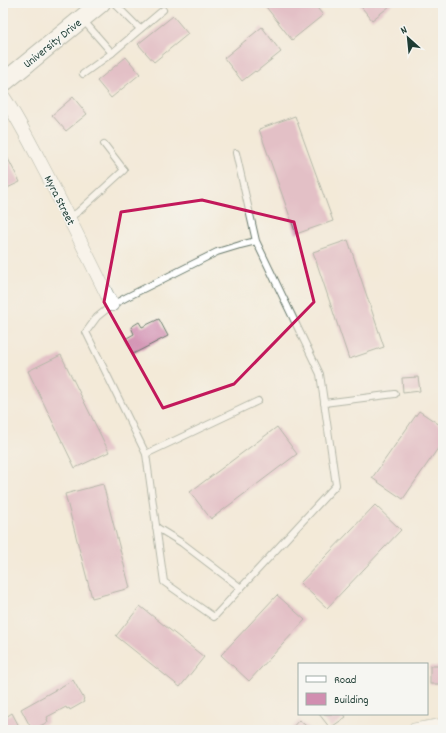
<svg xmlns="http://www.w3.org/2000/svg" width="446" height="733" viewBox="0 0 446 733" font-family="Dekko,sans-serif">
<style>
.building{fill:#d18eb0}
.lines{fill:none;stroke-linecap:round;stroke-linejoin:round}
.service-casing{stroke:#697a6d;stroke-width:8}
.minor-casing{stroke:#697a6d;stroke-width:14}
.secondary-casing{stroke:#697a6d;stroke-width:20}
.service{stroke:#fff;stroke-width:6}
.minor{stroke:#fff;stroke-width:13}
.secondary{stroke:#fff;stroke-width:18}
.marked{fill:none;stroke:#c2185b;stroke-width:3;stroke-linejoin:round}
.labels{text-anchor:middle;stroke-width:3;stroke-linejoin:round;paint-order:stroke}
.street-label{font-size:12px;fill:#1f3d34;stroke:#f6f6f2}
</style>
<rect width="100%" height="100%" fill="#f6f6f2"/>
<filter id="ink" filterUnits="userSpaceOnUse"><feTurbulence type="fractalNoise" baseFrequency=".025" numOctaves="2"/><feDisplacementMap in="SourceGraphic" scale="8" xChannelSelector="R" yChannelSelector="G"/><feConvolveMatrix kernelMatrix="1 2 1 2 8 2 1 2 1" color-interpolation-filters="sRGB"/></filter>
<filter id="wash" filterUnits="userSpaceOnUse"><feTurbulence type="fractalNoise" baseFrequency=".012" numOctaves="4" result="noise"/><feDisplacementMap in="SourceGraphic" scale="16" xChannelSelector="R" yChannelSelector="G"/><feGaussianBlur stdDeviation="0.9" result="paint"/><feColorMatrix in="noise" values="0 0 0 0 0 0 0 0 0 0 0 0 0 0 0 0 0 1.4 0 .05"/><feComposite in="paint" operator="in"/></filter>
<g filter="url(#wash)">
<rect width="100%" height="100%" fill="#f3ead8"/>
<g id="blocks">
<g class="building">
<path d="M263 3H313L323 15 292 40Z"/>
<path d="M358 3H394L372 20Z"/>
<path d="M173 16 188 34 154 62 138 44Z"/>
<path d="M262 27 281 52 256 72 255 71 242 81 224 58Z"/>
<path d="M126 57 140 74 111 98 97 81Z"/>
<path d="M73 97 87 114 66 131 52 115Z"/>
<path d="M295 116 333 221 296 234 259 129Z"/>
<path d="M3 149 20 182 3 190Z"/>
<path d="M348 240 384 347 349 359 313 252Z"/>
<path d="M159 319 168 336 133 354 125 339 134 334 131 327 139 322 142 327Z"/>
<path d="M61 355 109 452 75 468 28 371Z"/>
<path d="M418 377 420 391 403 393 402 378Z"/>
<path d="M419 411 443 427V441L403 499 372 478Z"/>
<path d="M277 427 297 454 211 519 190 492Z"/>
<path d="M103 484 130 588 92 598 65 494Z"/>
<path d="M375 505 401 530 327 608 300 583Z"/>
<path d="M277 595 305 620 249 681 221 655Z"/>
<path d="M140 606 204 657 180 687 116 636Z"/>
<rect x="430" y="666" width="13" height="18"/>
<path d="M73 680 84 699 83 700 84 702 70 710 69 708 67 709 66 707 47 717 48 719H47L48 722 34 729 33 727 31 728 21 709Z"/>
<path d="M12 713 21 730H3V719Z"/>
<path d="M319 714H344L346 717 330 728Z"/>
<path d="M299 720 311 730H290Z"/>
</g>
</g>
</g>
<g filter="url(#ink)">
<use href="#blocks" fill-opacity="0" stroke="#697a6d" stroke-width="1"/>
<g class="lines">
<g class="service-casing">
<g id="service">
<path d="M114 3 140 29"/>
<path d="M3 4 4 3"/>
<path d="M83 20 112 53 163 10"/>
<path d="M83 74 112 53"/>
<path d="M236 153 256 241 320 374 336 485 214 617 164 582 146 454 86 332 97 317 112 305 127 297 217 252 240 245 256 241"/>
<path d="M69 218 78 212 124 170 104 144"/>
<path d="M324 403 395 394"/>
<path d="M146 454 258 401"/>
<path d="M156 527 182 543 241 588"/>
</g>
</g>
<g class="minor-casing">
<g id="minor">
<path d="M3 96C19 120 32 146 45 171 68 215 90 261 112 305"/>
<path d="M414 730 443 725"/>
</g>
</g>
<g class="secondary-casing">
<path id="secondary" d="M3 83 101 3"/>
</g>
<use href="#service" class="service"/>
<use href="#minor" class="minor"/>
<use href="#secondary" class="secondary"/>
</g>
</g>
<path d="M0 0H446V733H0ZM202 200 294 222 314 302 234 384 163 408 104 302 121 212Z" fill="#f3ead8" fill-opacity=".55" fill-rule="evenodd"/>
<path class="marked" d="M202 200 294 222 314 302 234 384 163 408 104 302 121 212Z"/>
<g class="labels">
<g class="street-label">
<text transform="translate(52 43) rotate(-39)" y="4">University Drive</text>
<text transform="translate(60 200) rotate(63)" y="4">Myra Street</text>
</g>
</g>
<rect width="446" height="733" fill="none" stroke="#f6f6f2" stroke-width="16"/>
<rect x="298" y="663" width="130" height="52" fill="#f6f6f2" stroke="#a0aca6"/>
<rect x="306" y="676" width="20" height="6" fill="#ffffff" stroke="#a0aca6"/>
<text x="334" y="683" font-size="12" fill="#1f3d34">Road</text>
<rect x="306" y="693" width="20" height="12" fill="#d18eb0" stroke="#a0aca6"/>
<text x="334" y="703" font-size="12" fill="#1f3d34">Building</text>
<g transform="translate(408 38) rotate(333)" stroke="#f6f6f2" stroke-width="3" paint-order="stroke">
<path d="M0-3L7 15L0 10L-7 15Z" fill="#1f3d34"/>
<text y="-6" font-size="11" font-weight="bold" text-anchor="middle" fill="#1f3d34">N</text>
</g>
</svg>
